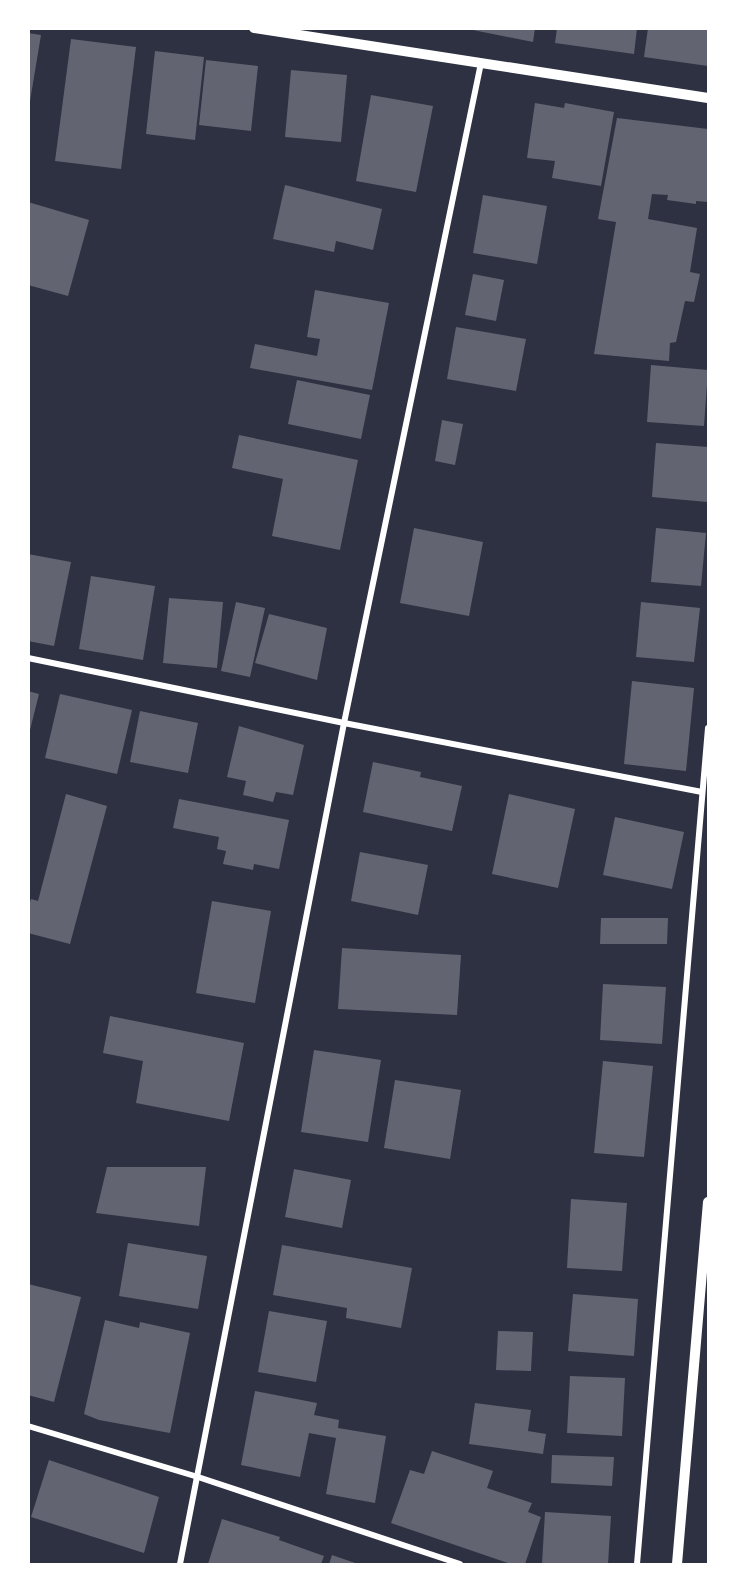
<svg xmlns="http://www.w3.org/2000/svg" width="737" height="1593" viewBox="0 0 737 1593" font-family="'Varela Round',sans-serif">
<style>
.building{fill:#626471}
.lines{fill:none;stroke-linecap:round;stroke-linejoin:round}
.minor{stroke:#fff;stroke-width:6}
.tertiary{stroke:#fff;stroke-width:10}
</style>
<rect width="100%" height="100%" fill="#2d3142"/>
<g class="building">
<path d="M463 28H535L533 42Z"/>
<path d="M557 28H637L634 54 555 43Z"/>
<path d="M648 28H708V66L644 57Z"/>
<path d="M28 33 41 35 30 101 28 100Z"/>
<path d="M71 39 136 47 121 169 55 161Z"/>
<path d="M155 51 204 57 195 140 146 134Z"/>
<path d="M206 60 258 66 251 131 199 125Z"/>
<path d="M291 70 347 75 341 142 285 137Z"/>
<path d="M371 95 433 106 416 192 356 181Z"/>
<path d="M535 103 564 108 565 103 614 112 601 186 552 178 555 161 527 158Z"/>
<path d="M617 118 708 129V202L696 201V204L667 200 668 195 652 194 648 219 697 228 690 272 700 274 694 302 685 301 676 342 670 343 669 361 594 354 616 222 598 219Z"/>
<path d="M285 185 382 209 373 250 336 241 334 252 273 239Z"/>
<path d="M483 195 547 206 537 264 473 253Z"/>
<path d="M28 202 89 220 68 296 28 285Z"/>
<path d="M473 274 504 280 496 321 465 315Z"/>
<path d="M315 290 389 303 372 390 250 368 255 344 317 356 320 339 307 337Z"/>
<path d="M456 327 526 339 516 391 447 379Z"/>
<path d="M651 365 708 370 704 426 647 422Z"/>
<path d="M297 380 370 395 361 439 288 424Z"/>
<path d="M442 420 463 424 455 465 435 461Z"/>
<path d="M239 435 358 460 340 550 272 536 283 479 232 468Z"/>
<path d="M656 443 708 447 707 502 652 497Z"/>
<path d="M414 528 483 542 469 616 400 603Z"/>
<path d="M656 528 706 533 701 586 651 582Z"/>
<path d="M28 554 71 562 54 646 28 641Z"/>
<path d="M91 576 155 586 143 660 79 649Z"/>
<path d="M169 598 223 602 217 668 163 663Z"/>
<path d="M236 602 265 608 250 677 221 671Z"/>
<path d="M641 602 700 608 694 662 636 657Z"/>
<path d="M269 614 327 628 317 680 255 663Z"/>
<path d="M632 681 694 688 686 771 624 764Z"/>
<path d="M28 691 39 694 29 734H28Z"/>
<path d="M60 694 132 710 117 774 45 758Z"/>
<path d="M140 711 198 723 188 773 130 762Z"/>
<path d="M239 726 304 745 293 795 276 792 273 802 243 795 246 781 227 777Z"/>
<path d="M373 762 421 772 420 777 462 786 452 831 363 812Z"/>
<path d="M66 794 107 806 70 944 28 933V909L31 899 38 901Z"/>
<path d="M509 794 575 809 558 888 492 874Z"/>
<path d="M179 799 289 820 279 869 254 864 253 870 223 864 226 851 217 849 219 837 173 828Z"/>
<path d="M615 817 684 832 672 889 603 875Z"/>
<path d="M360 852 428 865 418 915 351 901Z"/>
<path d="M212 901 271 911 255 1003 196 993Z"/>
<path d="M601 918H668L667 944H600Z"/>
<path d="M342 948 461 955 457 1015 338 1009Z"/>
<path d="M603 984 666 987 662 1044 600 1040Z"/>
<path d="M110 1016 244 1043 229 1121 136 1103 143 1061 103 1053Z"/>
<path d="M314 1050 381 1060 368 1142 301 1132Z"/>
<path d="M603 1061 653 1066 644 1157 594 1153Z"/>
<path d="M395 1080 461 1090 450 1159 384 1148Z"/>
<path d="M107 1167H206L199 1226 96 1213Z"/>
<path d="M294 1169 351 1180 342 1228 285 1217Z"/>
<path d="M571 1199 627 1203 622 1271 567 1268Z"/>
<path d="M128 1243 207 1256 198 1309 119 1296Z"/>
<path d="M282 1245 412 1268 401 1328 346 1318 347 1308 273 1295Z"/>
<path d="M28 1284 81 1297 54 1402 28 1395Z"/>
<path d="M573 1294 638 1299 634 1356 568 1351Z"/>
<path d="M269 1311 327 1321 316 1382 258 1372Z"/>
<path d="M105 1320 139 1328 140 1322 190 1333 170 1433 99 1420 84 1414Z"/>
<path d="M498 1331 533 1332 531 1371 496 1370Z"/>
<path d="M570 1376 625 1378 622 1436 567 1433Z"/>
<path d="M255 1391 317 1403 314 1415 339 1420 338 1428 386 1436 375 1503 326 1494 336 1438 309 1433 300 1477 241 1465Z"/>
<path d="M475 1403 531 1410 528 1431 546 1434 543 1454 469 1444Z"/>
<path d="M432 1451 493 1471 487 1488 532 1503 528 1512 541 1517 525 1564H511L391 1523 410 1470 424 1474Z"/>
<path d="M552 1455 614 1457 612 1486 551 1483Z"/>
<path d="M49 1460 159 1497 144 1553 31 1517Z"/>
<path d="M545 1512 611 1516 608 1564H542Z"/>
<path d="M222 1519 280 1537 279 1540 324 1556 321 1564H208Z"/>
<path d="M332 1555 358 1564H329Z"/>
</g>
<g class="lines">
<g class="minor">
<path d="M28 658 344 723 702 792"/>
<path d="M28 1426 198 1477 460 1564"/>
<path d="M180 1564 344 723 481 63"/>
<path d="M637 1564 708 728"/>
</g>
<g class="tertiary">
<path d="M254 28 708 98"/>
<path d="M677 1564 708 1202"/>
</g>
</g>
<rect width="737" height="1593" fill="none" stroke="#ffffff" stroke-width="60"/>
</svg>
